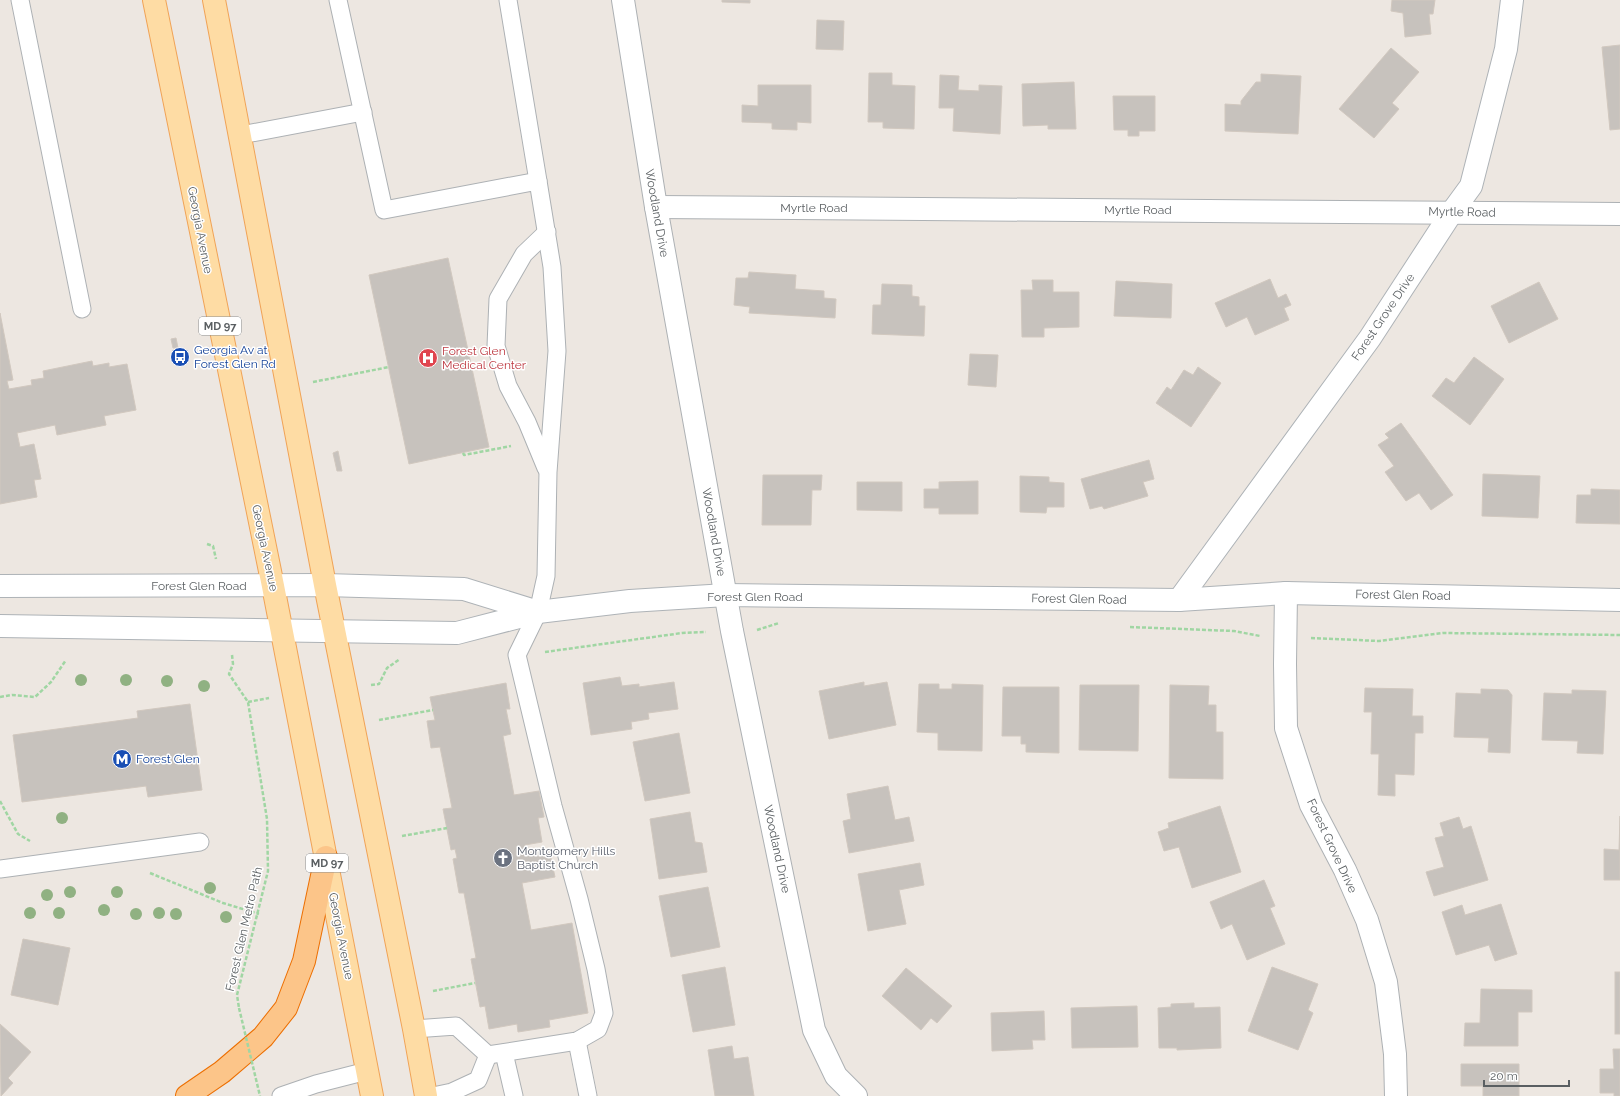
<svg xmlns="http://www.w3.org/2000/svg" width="1620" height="1096" viewBox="0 0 1620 1096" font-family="Raleway,sans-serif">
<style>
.building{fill:#c7c2bd;stroke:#d1c8bf}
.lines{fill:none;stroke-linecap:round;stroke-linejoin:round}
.lane-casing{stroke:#adb1b4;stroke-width:19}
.street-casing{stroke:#adb1b4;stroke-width:24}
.secondary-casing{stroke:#aeb3b7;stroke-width:24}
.primary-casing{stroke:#f0a357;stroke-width:24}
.highway-casing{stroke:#ec6f02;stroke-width:24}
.path{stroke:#a0d6a3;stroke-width:2.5;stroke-dasharray:4 2;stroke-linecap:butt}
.lane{stroke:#fff;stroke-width:17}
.street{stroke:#fff;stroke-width:22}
.secondary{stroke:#fff;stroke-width:22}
.primary{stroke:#fedca4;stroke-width:22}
.highway{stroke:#fcc589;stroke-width:22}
.path-bridge{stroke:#a0d6a3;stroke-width:2.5;stroke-dasharray:4 2;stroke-linecap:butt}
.tree{fill:#90b182}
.labels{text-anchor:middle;stroke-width:3;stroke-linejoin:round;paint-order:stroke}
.shield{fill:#fff;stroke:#8c8f91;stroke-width:1}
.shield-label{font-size:11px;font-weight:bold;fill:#5a5f62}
.street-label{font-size:12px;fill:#5a5f62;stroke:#fff}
.transit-label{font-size:12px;fill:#164399;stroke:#fff;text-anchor:start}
.health-label{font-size:12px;fill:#be3a42;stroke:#fff;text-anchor:start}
.worship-label{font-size:12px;fill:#5b616d;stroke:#fff;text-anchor:start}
</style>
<rect width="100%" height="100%" fill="#ede7e1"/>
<g class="building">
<path d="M722 0H750V3L722 2Z"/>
<path d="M1392 0H1435L1433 14H1429L1431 34 1405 37 1403 13 1391 11Z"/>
<path d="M817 20 844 21 843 50 816 49Z"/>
<path d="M1620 45V129L1610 130 1602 47Z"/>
<path d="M1391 48 1419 72 1392 103 1399 109 1374 138 1339 109Z"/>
<path d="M869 73H892V85L915 86 914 129 883 128V122H868Z"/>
<path d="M1261 74 1301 76 1298 134 1225 131V104L1241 105V101L1256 82H1261Z"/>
<path d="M940 75 959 76 958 90 979 91V85L1002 86 1000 134 953 131 954 108H939Z"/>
<path d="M1074 82 1076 129H1048V125L1023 126 1022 84Z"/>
<path d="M758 85H811V123L797 122V130L772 129V123L742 122V105L758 106Z"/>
<path d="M1113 96H1155V131H1139V136H1128V130H1114Z"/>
<path d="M448 258 489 447 409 464 369 275Z"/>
<path d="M749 272 796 275 795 289 824 291V298L836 299 835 318 749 313 750 307 734 305 736 278H748Z"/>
<path d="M1270 279 1278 298 1286 294 1291 305 1284 308 1289 320 1255 335 1247 317 1226 327 1215 303Z"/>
<path d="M1032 280H1053V292H1079V327L1044 328V337H1022L1021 290H1033Z"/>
<path d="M1116 281 1172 284 1171 318 1114 316Z"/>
<path d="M1539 282 1558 319 1509 343 1491 306Z"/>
<path d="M882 284 912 285V296L919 297V306H925L924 336 872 334 873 305H881Z"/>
<path d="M0 313 13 380 7 381 9 389 32 385 31 380 44 378 43 371 92 361 93 366 109 363V367L127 364 136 410 104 416 106 425 57 435 55 425 17 433 20 447 34 444 41 479 34 480 37 497 0 504Z"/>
<path d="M176 338 178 348H173L171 339Z"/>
<path d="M970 354 998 355 996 387 968 385Z"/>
<path d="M1474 357 1504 379 1470 425 1432 396 1446 378 1454 383Z"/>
<path d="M1198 367 1221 383 1191 427 1156 403 1167 387 1171 390 1184 370 1193 375Z"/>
<path d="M1401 423 1453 495 1431 510 1419 493 1406 501 1385 472 1394 466 1378 445 1389 438 1385 434Z"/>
<path d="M338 451 342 471H337L333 453Z"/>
<path d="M1149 460 1154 479 1143 482 1148 496 1104 509 1102 506 1090 509 1081 479Z"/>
<path d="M1483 474 1540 476 1538 518 1482 516Z"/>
<path d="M763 475H822L821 490H812L811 525H762Z"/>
<path d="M1020 476 1049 477V482L1064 483V507H1047L1046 513 1020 512Z"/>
<path d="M978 481V514H939V508H924V489H939V482Z"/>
<path d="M857 482H902V511L857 510Z"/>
<path d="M1591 489 1620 490V524L1576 523 1577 495H1591Z"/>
<path d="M620 677 622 686 639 684V687L674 682 678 709 648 713 649 719 631 722 632 729 591 735 583 683Z"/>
<path d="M864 682V686L887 682 896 725 829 739 819 691Z"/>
<path d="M506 683 510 709H506L511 734 503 736 514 795 539 791 544 817 538 818 542 842 525 845 526 853 549 849 555 877 522 883 531 930 572 923 588 1013 549 1020 550 1027 518 1032 517 1024 489 1029 485 1006 480 1007 471 959 476 958 464 893H459L453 859 457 858 455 849 451 850 443 809 452 808 440 747 431 748 427 721 435 720 430 697Z"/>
<path d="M919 684H939V689H952V684L983 685 982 751 938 750V733L917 732Z"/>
<path d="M1080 685H1139L1138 751 1079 750Z"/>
<path d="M1170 685 1209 686 1208 705H1216V732H1223V779L1169 778Z"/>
<path d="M1003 687H1059V753L1026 752V744H1021V736H1002Z"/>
<path d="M1365 688 1413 689 1412 716H1423V733H1415L1414 775 1395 774V796L1378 795 1379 754H1371L1372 712H1364Z"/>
<path d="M1481 689 1508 690 1512 695 1510 753 1488 752 1489 738 1454 737 1456 693 1481 694Z"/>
<path d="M1572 690 1606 691 1603 754 1577 753 1578 741 1542 740 1544 693 1572 694Z"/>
<path d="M190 704 202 790 148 797 146 786 22 802 13 735 138 718 137 711Z"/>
<path d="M679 733 690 793 645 801 633 742Z"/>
<path d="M888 786 895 820 909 817 914 841 849 853 843 821 851 819 847 794Z"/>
<path d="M1220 806 1241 872 1192 888 1179 847 1164 851 1158 832 1169 828 1168 823Z"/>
<path d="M690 812 695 842 702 843 707 872 659 879 650 819Z"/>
<path d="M1620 816V880H1604V849L1619 850Z"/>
<path d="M1459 817 1463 829 1471 826 1488 880 1434 896 1426 872 1444 867 1435 838 1444 836 1440 823Z"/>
<path d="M920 863 924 885 899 890 906 924 868 931 858 874Z"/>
<path d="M1264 880 1275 906 1270 908 1285 944 1247 960 1232 924 1221 929 1210 902Z"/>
<path d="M708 887 720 947 671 957 659 896Z"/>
<path d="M1501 904 1517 954 1495 961 1489 945 1456 955 1442 912 1462 905 1465 915Z"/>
<path d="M23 939 70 948 58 1005 11 995Z"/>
<path d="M725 967 735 1025 693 1032 682 975Z"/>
<path d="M1272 967 1318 984 1308 1010 1313 1013 1298 1050 1248 1031Z"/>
<path d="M906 968 952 1006 937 1023 931 1018 921 1030 882 996Z"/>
<rect x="1615" y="972" width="5" height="62"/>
<path d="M1481 989 1532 990V1012H1518V1046H1464L1465 1023H1480Z"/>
<path d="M1194 1003V1008L1220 1007 1221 1048 1177 1050V1048H1159L1158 1008 1171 1007V1004Z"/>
<path d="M1137 1006 1138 1047 1072 1048 1071 1008Z"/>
<path d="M1044 1011 1045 1040H1032L1033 1049 992 1051 991 1013Z"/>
<path d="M0 1024 31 1052 8 1078 13 1083 1 1096Z"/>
<path d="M732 1046 734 1059 748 1057 754 1096H715L708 1050Z"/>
<path d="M1613 1049H1620V1096H1614V1093H1600V1069H1614Z"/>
<path d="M1461 1064H1519V1096H1483V1086H1461Z"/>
</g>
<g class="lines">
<g class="lane-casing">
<g id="lane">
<path d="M20 0 82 309"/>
<path d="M338 0 384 210 538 181 552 267 557 351 548 472 546 576 538 612 517 655 553 806 579 899 596 969 604 1013 598 1029 577 1041 488 1055 456 1026 414 1029"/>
<path d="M508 0 538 181"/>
<path d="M241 135 363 112"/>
<path d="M546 468 527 422 508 386 496 346 498 299 524 254 547 232"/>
<path d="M0 869 200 842"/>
<path d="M577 1041 588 1096"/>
<path d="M504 1053 514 1096"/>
<path d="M281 1096 316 1084 367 1071"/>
<path d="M433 1096 452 1092 478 1080 488 1055"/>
</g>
</g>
<g class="street-casing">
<g id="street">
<path d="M623 0 656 207 732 631 814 1030 836 1076 856 1096"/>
<path d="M656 207 1620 214"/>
<path d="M1286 593 1285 664 1286 728 1311 805 1345 870 1367 920 1386 982 1395 1054 1396 1096"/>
</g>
</g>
<g class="secondary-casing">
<g id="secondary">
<path d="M0 586 325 585 464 589 538 612"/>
<path d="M1179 600 1370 338 1452 212 1471 186 1506 49 1512 0"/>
<path d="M0 626 457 633 538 612 630 601 726 595 1179 600 1286 593 1620 600"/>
</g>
</g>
<g class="primary-casing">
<g id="primary">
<path d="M154 0 273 586 372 1096"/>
<path d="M214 0 325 585 414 1029 426 1096"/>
</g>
</g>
<g class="highway-casing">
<path id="highway" d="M187 1096 222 1072 263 1037 286 1008 304 961 326 857"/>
</g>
<g class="path">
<path d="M313 382 389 367"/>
<path d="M463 453 464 455 511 446"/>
<path d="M207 544 213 546 216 559"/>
<path d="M1130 627 1234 631 1260 636"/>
<path d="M757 630 779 623"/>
<path d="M1311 638 1379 641 1443 633 1620 635"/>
<path d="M545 652 682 633 706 632"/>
<path d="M232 655 233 664 229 674 248 702 267 819 268 871 237 995 239 1008"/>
<path d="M371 685 379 684 387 668 400 659"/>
<path d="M0 697 12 695 35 697 51 682 66 660"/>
<path d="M248 702 269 698"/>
<path d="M379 720 433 710"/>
<path d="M0 801 18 834 30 841"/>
<path d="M402 836 447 828"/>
<path d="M150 873 223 903 259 914"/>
<path d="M433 991 475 983"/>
</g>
<use href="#lane" class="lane"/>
<use href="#street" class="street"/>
<use href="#secondary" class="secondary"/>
<use href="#primary" class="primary"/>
<use href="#highway" class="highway"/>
<path class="path-bridge" d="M239 1008 260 1096"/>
</g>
<g class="tree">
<circle cx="81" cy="680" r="6"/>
<circle cx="126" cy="680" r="6"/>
<circle cx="167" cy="681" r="6"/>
<circle cx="204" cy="686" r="6"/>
<circle cx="62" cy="818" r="6"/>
<circle cx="210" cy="888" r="6"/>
<circle cx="70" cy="892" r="6"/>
<circle cx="117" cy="892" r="6"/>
<circle cx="47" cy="895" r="6"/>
<circle cx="104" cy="910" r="6"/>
<circle cx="30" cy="913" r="6"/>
<circle cx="59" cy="913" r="6"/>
<circle cx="159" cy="913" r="6"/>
<circle cx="136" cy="914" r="6"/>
<circle cx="176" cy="914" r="6"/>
<circle cx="226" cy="917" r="6"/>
</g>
<defs>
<g id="bus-disc" transform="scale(1)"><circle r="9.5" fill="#1a4fb4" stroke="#fff"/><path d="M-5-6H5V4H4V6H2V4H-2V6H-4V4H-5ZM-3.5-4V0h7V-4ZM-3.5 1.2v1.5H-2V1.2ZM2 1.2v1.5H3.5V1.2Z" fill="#fff"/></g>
<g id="hospital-disc" transform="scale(1)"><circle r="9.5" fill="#e0444e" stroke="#fff"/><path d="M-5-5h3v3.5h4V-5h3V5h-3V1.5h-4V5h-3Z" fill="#fff"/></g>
<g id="metro-disc" transform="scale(1)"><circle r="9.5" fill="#1a4fb4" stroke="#fff"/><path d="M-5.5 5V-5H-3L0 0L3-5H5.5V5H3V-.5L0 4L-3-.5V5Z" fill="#fff"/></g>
<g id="church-disc" transform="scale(1)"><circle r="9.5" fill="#6b7280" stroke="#fff"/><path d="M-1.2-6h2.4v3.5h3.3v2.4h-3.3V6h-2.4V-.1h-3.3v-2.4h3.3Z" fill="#fff"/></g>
</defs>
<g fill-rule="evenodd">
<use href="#bus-disc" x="180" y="357"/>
<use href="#hospital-disc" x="428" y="358"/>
<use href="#metro-disc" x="122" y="759"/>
<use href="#church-disc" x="503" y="858"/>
</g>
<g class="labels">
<g class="shield">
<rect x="199" y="317" width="42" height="18" rx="3"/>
<rect x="306" y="854" width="42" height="18" rx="3"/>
</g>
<g class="shield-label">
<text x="220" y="330">MD 97</text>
<text x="327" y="867">MD 97</text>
</g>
<g class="street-label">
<text x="814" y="212">Myrtle Road</text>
<text x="1138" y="214">Myrtle Road</text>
<text transform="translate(1462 212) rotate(1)" y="4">Myrtle Road</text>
<text transform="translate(657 213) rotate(80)" y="4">Woodland Drive</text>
<text transform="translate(200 230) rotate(79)" y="4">Georgia Avenue</text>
<text transform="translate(1383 317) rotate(-56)" y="4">Forest Grove Drive</text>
<text transform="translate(714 532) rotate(80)" y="4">Woodland Drive</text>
<text transform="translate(265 548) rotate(78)" y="4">Georgia Avenue</text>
<text x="199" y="590">Forest Glen Road</text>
<text transform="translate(1403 595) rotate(1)" y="4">Forest Glen Road</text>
<text x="755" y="601">Forest Glen Road</text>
<text transform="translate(1079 599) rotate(1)" y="4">Forest Glen Road</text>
<text transform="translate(1332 846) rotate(65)" y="4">Forest Grove Drive</text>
<text transform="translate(777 849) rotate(78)" y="4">Woodland Drive</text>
<text transform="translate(244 929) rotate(-77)" y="4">Forest Glen Metro Path</text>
<text transform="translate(341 936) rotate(79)" y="4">Georgia Avenue</text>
</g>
<g class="transit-label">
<text x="194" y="354">Georgia Av at<tspan x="194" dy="14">Forest Glen Rd</tspan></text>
<text x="136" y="763">Forest Glen</text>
</g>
<g class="health-label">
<text x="442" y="355">Forest Glen<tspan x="442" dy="14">Medical Center</tspan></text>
</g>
<g class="worship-label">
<text x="517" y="855">Montgomery Hills<tspan x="517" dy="14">Baptist Church</tspan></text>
</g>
</g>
<path d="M1484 1080v6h85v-6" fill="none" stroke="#5a5f62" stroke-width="2"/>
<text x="1490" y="1080" font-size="12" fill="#5a5f62" stroke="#ffffff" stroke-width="3" paint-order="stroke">20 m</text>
</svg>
